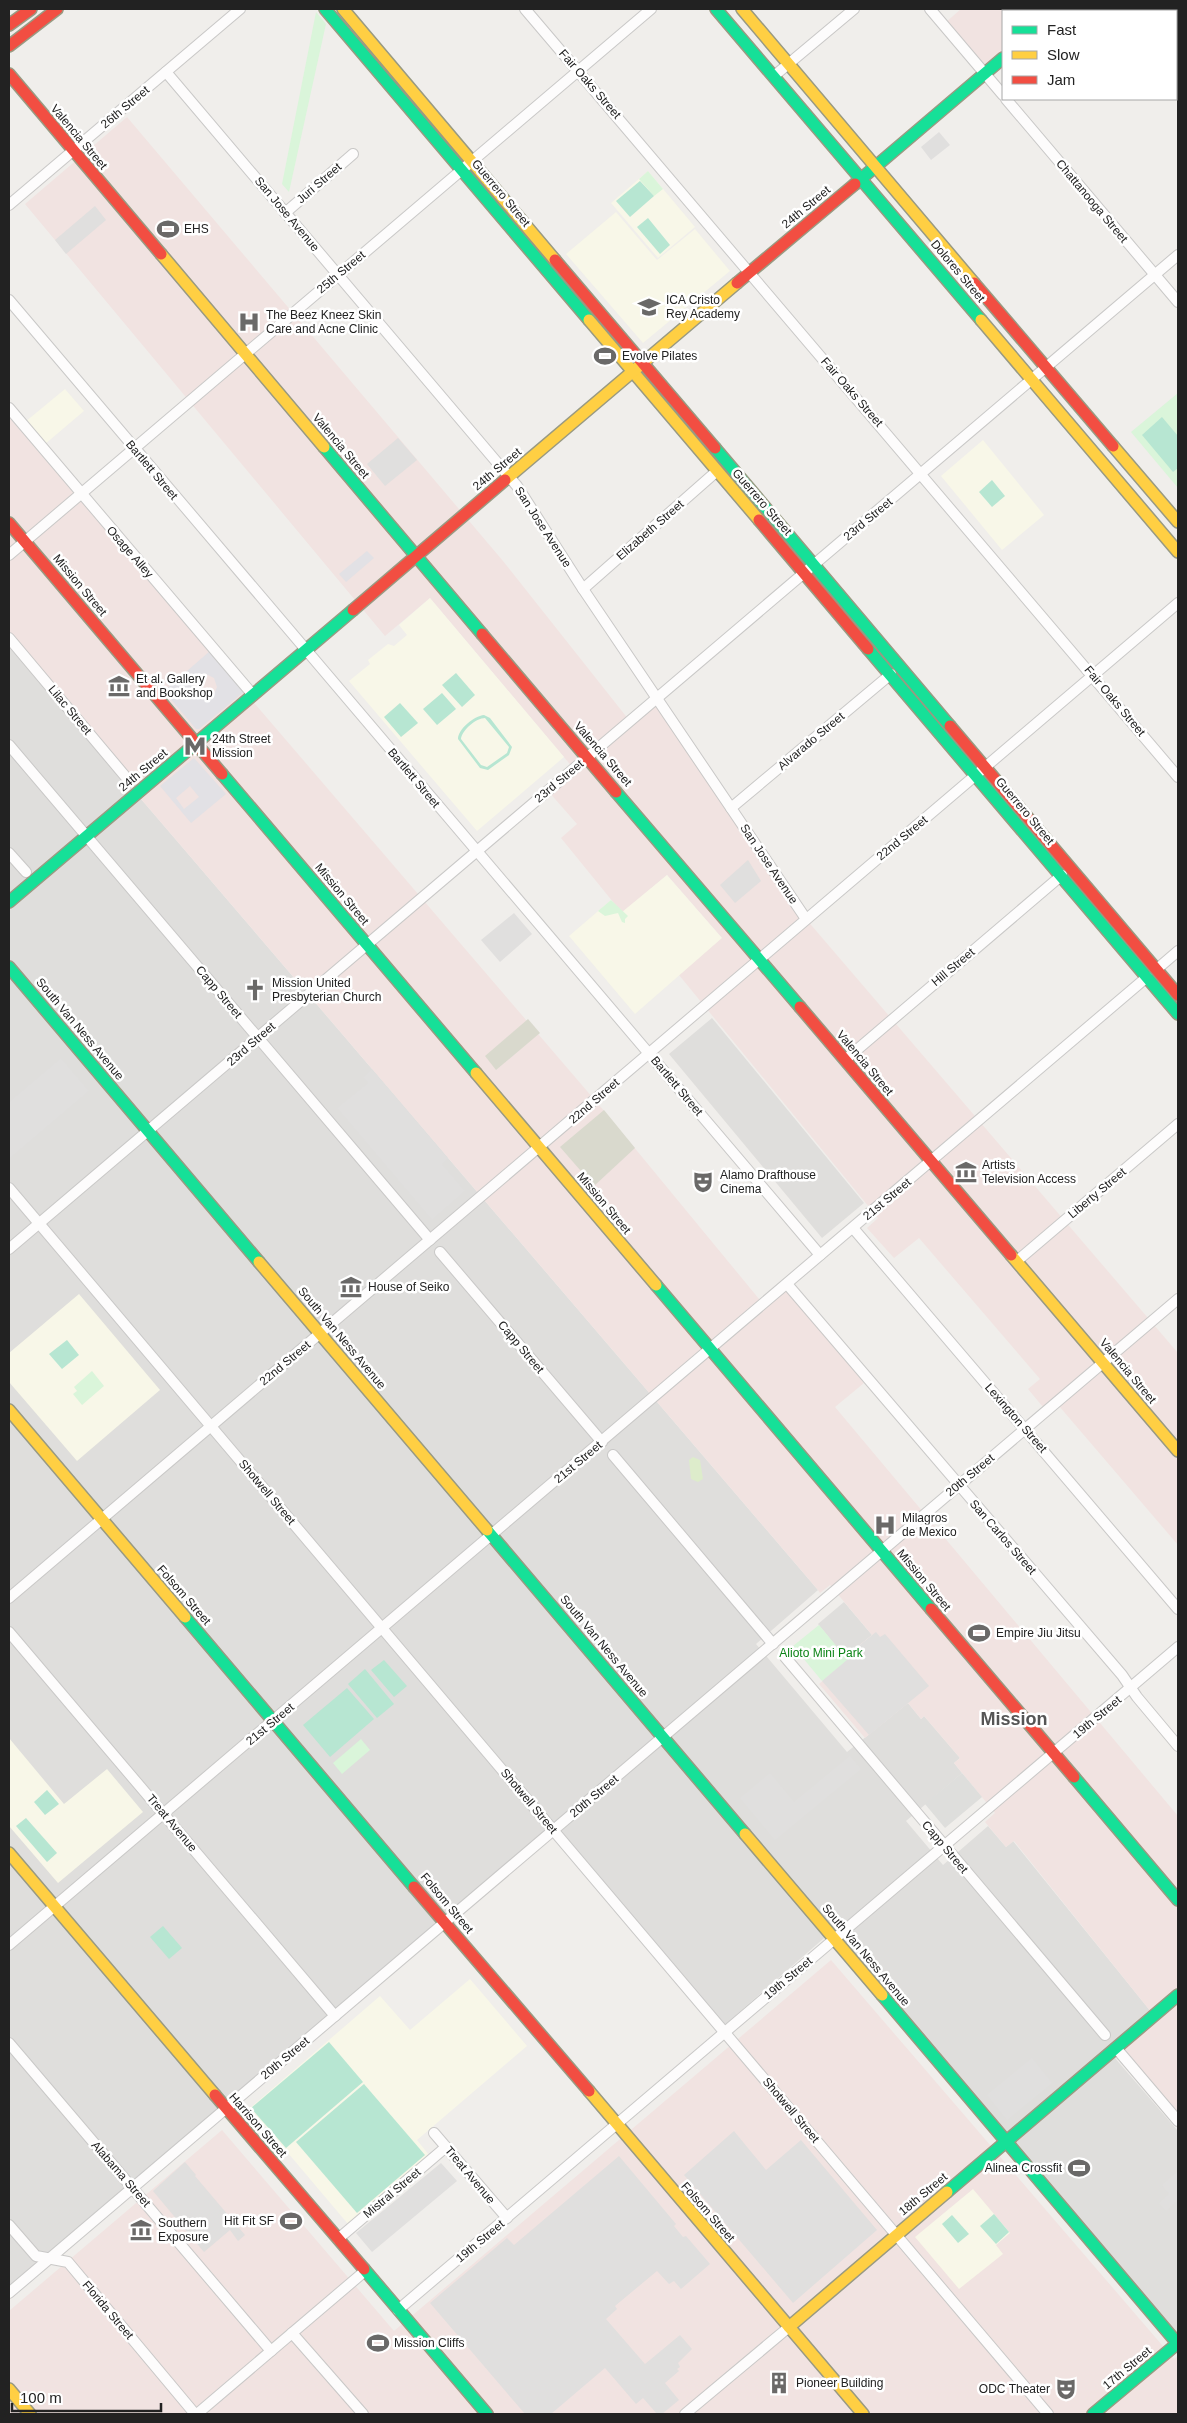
<svg xmlns="http://www.w3.org/2000/svg" width="1187" height="2423" viewBox="0 0 1187 2423" font-family="Arial,sans-serif">
<style>
.residential{fill:#dfdedc}
.commercial{fill:#f1e3e1}
.education{fill:#f8f7e8}
.religious{fill:#dededc}
.construction{fill:#d9d9cd}
.grass{fill:#ddeccb}
.park{fill:#daf5da}
.pitch{fill:#b7e6d2;fill-rule:evenodd}
.parking{fill:#e0dfde}
.plaza{fill:#e2e1e5;fill-rule:evenodd}
.lines{fill:none;stroke-linecap:round;stroke-linejoin:round}
.street-casing{stroke:#c9c8c7;stroke-width:12}
.fast-casing{stroke:#999a82;stroke-width:14}
.slow-casing{stroke:#999a82;stroke-width:14}
.jam-casing{stroke:#999a82;stroke-width:14}
.street{stroke:#fdfcfc;stroke-width:10}
.fast{stroke:#16e098;stroke-width:11}
.slow{stroke:#ffcf43;stroke-width:11}
.jam{stroke:#f24e42;stroke-width:11}
.tram{stroke:#ccc;stroke-width:1}
.labels{text-anchor:middle;stroke-width:5;stroke-linejoin:round;paint-order:stroke}
.street-label{font-size:12px;fill:#222;stroke:#fff}
.poi-label{font-size:12px;fill:#222;stroke:#fff;text-anchor:start}
.park-label{font-size:12px;fill:#0c8416;stroke:#fff}
.district-label{font-size:18px;font-weight:bold;fill:#555;stroke:#fff}
</style>
<rect width="100%" height="100%" fill="#f0eeeb"/>
<g class="residential">
<path d="M9 635 144 796 141 799 818 1590 756 1644 847 1752 908 1703 921 1719 924 1716 960 1758 954 1763 962 1773 906 1821 943 1865 988 1826 1006 1847 1013 1841 1152 2013 1108 2050 1178 2131V2337L831 1932 721 2028 551 1826 9 2287Z"/>
<path d="M712 1018 864 1203 822 1238 669 1054Z"/>
<path d="M844 1602 872 1635 845 1657 818 1624Z"/>
</g>
<g class="commercial">
<path d="M961 9H1154L1151 11H1003V54L985 70 945 23Z"/>
<path d="M127 117 503 561 629 720 657 697 806 919 1178 1353V1545L1053 1399 1043 1407 1028 1389 1040 1379 919 1238 894 1258 867 1228 878 1218 679 975 721 937 667 875 622 913 561 838 577 824 548 791 574 769 430 598 385 636 25 204Z"/>
<path d="M9 417 605 1112 764 1305 786 1288 864 1383 835 1407 1178 1816V2121L1117 2049 1155 2017 1014 1841 1006 1847 985 1822 995 1813 954 1763 960 1758 924 1716 921 1719 908 1703 865 1738 819 1684 847 1660 845 1657 872 1635 830 1585 820 1593 818 1590 141 799 144 795 9 635Z"/>
<path d="M831 1960 1174 2359 1178 2356V2414H9V2311L222 2130 394 2331Z"/>
</g>
<g class="education">
<path d="M648 171 695 227 658 258 611 203Z"/>
<path d="M616 212 657 260 695 229 730 271 643 343 566 254Z"/>
<path d="M65 389 84 411 44 445 25 422Z"/>
<path d="M983 440 1044 515 1002 550 941 476Z"/>
<path d="M430 598 564 757 477 831 349 681 370 664 368 660 388 644 394 646 407 635 399 625Z"/>
<path d="M667 875 722 938 635 1014 569 936 611 900 622 912Z"/>
<path d="M79 1294 160 1390 77 1461 9 1382V1353Z"/>
<path d="M9 1738 64 1804 107 1769 143 1812 58 1883 9 1826Z"/>
<path d="M470 1979 527 2046 417 2140 429 2155 348 2224 250 2108 380 1996 410 2030Z"/>
<path d="M973 2189 1010 2233 996 2245 1003 2254 959 2289 915 2237Z"/>
</g>
<path class="religious" d="M962 1773 982 1797 945 1828 925 1804Z"/>
<g class="construction">
<path d="M528 1019 540 1033 496 1070 485 1056Z"/>
<path d="M604 1110 635 1148 594 1186 560 1147Z"/>
</g>
<path class="grass" d="M693 1457 700 1460 703 1479 698 1482 691 1479 689 1460Z"/>
<g class="park">
<path d="M316 12 326 24 289 192 282 184Z"/>
<path d="M648 171 663 189 654 196 639 179Z"/>
<path d="M1178 393V488L1131 432Z"/>
<path d="M611 900 628 916 625 919V923L622 922 618 913 605 916 598 911Z"/>
<path d="M92 1371 104 1386 82 1405 73 1394 77 1391 74 1387Z"/>
<path d="M819 1625 848 1660 822 1681 793 1646Z"/>
<path d="M361 1739 370 1750 342 1774 333 1763Z"/>
</g>
<g class="pitch">
<path d="M640 181 654 196 630 217 616 201Z"/>
<path d="M648 218 670 245 660 254 637 227Z"/>
<path d="M1162 417 1178 436V468L1173 472 1142 435Z"/>
<path d="M992 480 1005 496 992 507 979 492Z"/>
<path d="M456 673 475 695 462 707 442 685Z"/>
<path d="M442 693 456 709 437 725 423 709Z"/>
<path d="M400 703 418 723 401 737 384 717Z"/>
<path d="M484 715 490 718 512 747 509 755 488 770 480 768 458 739C458 729 474 716 484 715ZM485 718 509 747 507 753 487 767 481 765 461 739C462 730 476 718 485 718Z"/>
<path d="M67 1340 79 1355 62 1369 49 1354Z"/>
<path d="M384 1660 407 1686 394 1697 371 1670Z"/>
<path d="M365 1669 394 1704 377 1718 348 1684Z"/>
<path d="M347 1688 374 1719 330 1757 303 1725Z"/>
<path d="M47 1790 59 1804 45 1815 34 1802Z"/>
<path d="M26 1818 57 1853 47 1862 16 1826Z"/>
<path d="M163 1926 182 1948 169 1959 150 1937Z"/>
<path d="M329 2042 363 2082 286 2148 251 2108Z"/>
<path d="M364 2084 425 2155 357 2213 296 2142Z"/>
<path d="M994 2214 1009 2232 996 2244 980 2226Z"/>
<path d="M952 2215 969 2234 958 2243 942 2224Z"/>
</g>
<g class="parking">
<path d="M939 132 950 145 931 160 921 147Z"/>
<path d="M95 206 106 220 66 254 55 240Z"/>
<path d="M398 438 417 460 385 486 367 464Z"/>
<path d="M748 860 761 881 735 903 720 885Z"/>
<path d="M514 913 532 934 500 962 481 940Z"/>
<path d="M61 1058 89 1091 9 1159V1102Z"/>
<path d="M372 1069 448 1158 442 1164 465 1191 432 1220 337 1108 368 1083 363 1077Z"/>
<path d="M876 1632 880 1637 885 1634 929 1686 869 1735 822 1681 847 1660 845 1657Z"/>
<path d="M850 1756 861 1769 775 1840 740 1798 770 1773 794 1802Z"/>
<path d="M1032 2058 1052 2083 1007 2120 987 2095Z"/>
<path d="M734 2131 766 2170 801 2140 877 2230 793 2303 684 2175Z"/>
<path d="M619 2156 676 2224 674 2226 683 2237 686 2236 710 2264 681 2289 674 2281 669 2284 657 2271 615 2306 617 2309 606 2319 645 2364 680 2335 692 2349 678 2363 680 2367 677 2369 679 2371 665 2383 679 2400 662 2414H657L643 2398 636 2404 605 2368 551 2414H525L430 2303 507 2238 514 2245Z"/>
<path d="M185 2162 196 2175 195 2176 245 2235 238 2241 230 2230 204 2252 153 2191Z"/>
<path d="M441 2163 457 2181 372 2252 356 2233Z"/>
<path d="M1178 2171V2200L1166 2211 1159 2203 1169 2194 1162 2185Z"/>
</g>
<g class="plaza">
<path d="M367 551 374 558 346 582 339 574Z"/>
<path d="M210 651 245 691 199 729H196L164 691ZM206 674 214 678 217 687 213 696 205 699 197 696 193 686 197 677Z"/>
<path d="M194 758 226 794 191 823 160 786ZM190 786 199 797 184 809 176 798Z"/>
</g>
<g class="lines">
<g class="street-casing">
<g id="street">
<path d="M525 9 1178 777"/>
<path d="M930 9 1003 95"/>
<path d="M1123 9 1125 11"/>
<path d="M1137 9 1139 11"/>
<path d="M1176 54 1178 57"/>
<path d="M1176 71 1178 74"/>
<path d="M166 72 517 486 583 589 806 919"/>
<path d="M774 76 854 9"/>
<path d="M1006 99 1178 302"/>
<path d="M9 205 240 9"/>
<path d="M285 213 353 154"/>
<path d="M9 300 820 1255"/>
<path d="M9 408 253 695"/>
<path d="M9 555 651 9"/>
<path d="M583 589 717 471"/>
<path d="M9 638 130 782"/>
<path d="M9 745 430 1240"/>
<path d="M731 808 891 674"/>
<path d="M9 853 26 872"/>
<path d="M1157 969 1178 951"/>
<path d="M845 1060 1062 875"/>
<path d="M9 1188 1048 2414"/>
<path d="M853 1228 1178 1609"/>
<path d="M9 1249 1178 255"/>
<path d="M440 1252 602 1442"/>
<path d="M1017 1261 1178 1124"/>
<path d="M787 1284 1122 1675 1137 1697 1178 1746"/>
<path d="M613 1455 773 1644"/>
<path d="M9 1598 1178 603"/>
<path d="M9 1632 335 2016"/>
<path d="M785 1657 1105 2035"/>
<path d="M9 1945 1147 977"/>
<path d="M9 2043 271 2351"/>
<path d="M1116 2048 1178 2121"/>
<path d="M434 2133 507 2218"/>
<path d="M9 2225 36 2256 68 2262 195 2414"/>
<path d="M338 2239 446 2147"/>
<path d="M9 2293 1178 1299"/>
<path d="M398 2310 1178 1647"/>
<path d="M292 2333 363 2414"/>
<path d="M197 2414 365 2271"/>
<path d="M685 2414 789 2327"/>
</g>
</g>
<g class="fast-casing">
<g id="fast">
<path d="M325 9 589 320"/>
<path d="M716 9 981 320"/>
<path d="M855 184 1003 58"/>
<path d="M324 447 482 634"/>
<path d="M715 448 950 726"/>
<path d="M868 649 1178 1014"/>
<path d="M222 774 476 1073"/>
<path d="M616 792 800 1007"/>
<path d="M9 902 353 610"/>
<path d="M9 967 259 1262"/>
<path d="M656 1285 931 1609"/>
<path d="M487 1530 745 1834"/>
<path d="M185 1617 414 1887"/>
<path d="M1074 1777 1178 1900"/>
<path d="M882 1995 1178 2344"/>
<path d="M947 2192 1178 1995"/>
<path d="M364 2269 487 2414"/>
<path d="M1093 2414 1178 2343"/>
</g>
</g>
<g class="slow-casing">
<g id="slow">
<path d="M343 9 555 260"/>
<path d="M742 9 974 283"/>
<path d="M161 254 324 447"/>
<path d="M589 320 759 520"/>
<path d="M981 320 1178 552"/>
<path d="M1113 446 1178 522"/>
<path d="M505 480 737 283"/>
<path d="M476 1073 656 1285"/>
<path d="M1011 1255 1178 1451"/>
<path d="M259 1262 487 1530"/>
<path d="M9 1410 185 1617"/>
<path d="M745 1834 882 1995"/>
<path d="M9 1853 215 2095"/>
<path d="M589 2091 863 2414"/>
<path d="M789 2327 947 2192"/>
<path d="M9 2389 30 2414"/>
</g>
</g>
<g class="jam-casing">
<g id="jam">
<path d="M1058 11 1061 9"/>
<path d="M9 25 31 9"/>
<path d="M9 46 57 9"/>
<path d="M9 74 161 254"/>
<path d="M555 260 715 448"/>
<path d="M737 283 855 184"/>
<path d="M974 283 1113 446"/>
<path d="M759 520 868 649"/>
<path d="M9 523 222 774"/>
<path d="M353 610 505 480"/>
<path d="M482 634 616 792"/>
<path d="M950 726 1178 995"/>
<path d="M800 1007 1011 1255"/>
<path d="M931 1609 1074 1777"/>
<path d="M414 1887 589 2091"/>
<path d="M215 2095 364 2269"/>
</g>
</g>
<use href="#street" class="street"/>
<use href="#fast" class="fast"/>
<use href="#slow" class="slow"/>
<use href="#jam" class="jam"/>
<g class="tram">
<path d="M1127 9 1129 11"/>
<path d="M1176 74 1178 77"/>
</g>
</g>
<defs>
<g id="stadium-bare" transform="scale(1.725)"><path d="M0-5a6.5 5 0 1 0 0 10a6.5 5 0 1 0 0-10ZM-3.5-1.8h7v3.6h-7Z" fill="#6a6968" stroke="#fff" stroke-width="2.5" paint-order="stroke"/></g>
<g id="school-bare" transform="scale(1.725)"><path d="M0-5L7-2L0 1L-7-2ZM-4 1L0 2.5L4 1V4Q0 6-4 4Z" fill="#6a6968" stroke="#fff" stroke-width="2.5" paint-order="stroke"/></g>
<g id="hospital-bare" transform="scale(1.725)"><path d="M-5-5h3v3.5h4V-5h3V5h-3V1.5h-4V5h-3Z" fill="#6a6968" stroke="#fff" stroke-width="2.5" paint-order="stroke"/></g>
<g id="museum-bare" transform="scale(1.725)"><path d="M0-6L6-3V-2H-6V-3ZM-5-1h2V3h-2ZM-1-1h2V3h-2ZM3-1h2V3H3ZM-6 4H6V6H-6Z" fill="#6a6968" stroke="#fff" stroke-width="2.5" paint-order="stroke"/></g>
<g id="metro-bare" transform="scale(1.725)"><path d="M-5.5 5V-5H-3L0 0L3-5H5.5V5H3V-.5L0 4L-3-.5V5Z" fill="#6a6968" stroke="#fff" stroke-width="2.5" paint-order="stroke"/></g>
<g id="church-bare" transform="scale(1.725)"><path d="M-1.2-6h2.4v3.5h3.3v2.4h-3.3V6h-2.4V-.1h-3.3v-2.4h3.3Z" fill="#6a6968" stroke="#fff" stroke-width="2.5" paint-order="stroke"/></g>
<g id="theatre-bare" transform="scale(1.725)"><path d="M-5-5.5Q0-4 5-5.5V0Q5 5 0 6Q-5 5-5 0ZM-3.3-2.5H-1v1.5H-3.3ZM1-2.5H3.3v1.5H1ZM-2.8 1Q0 5.5 2.8 1Z" fill="#6a6968" stroke="#fff" stroke-width="2.5" paint-order="stroke"/></g>
<g id="building-bare" transform="scale(1.725)"><path d="M-4-6H4V6H1V3H-1V6H-4ZM-2.5-4.3h1.7v1.8h-1.7ZM.8-4.3h1.7v1.8H.8ZM-2.5-1h1.7V.8h-1.7ZM.8-1h1.7V.8H.8Z" fill="#6a6968" stroke="#fff" stroke-width="2.5" paint-order="stroke"/></g>
</defs>
<g fill-rule="evenodd">
<use href="#stadium-bare" x="168" y="229"/>
<use href="#school-bare" x="649" y="307"/>
<use href="#hospital-bare" x="249" y="322"/>
<use href="#stadium-bare" x="605" y="356"/>
<use href="#museum-bare" x="119" y="686"/>
<use href="#metro-bare" x="195" y="746"/>
<use href="#church-bare" x="255" y="990"/>
<use href="#museum-bare" x="966" y="1172"/>
<use href="#theatre-bare" x="703" y="1182"/>
<use href="#museum-bare" x="351" y="1287"/>
<use href="#hospital-bare" x="885" y="1525"/>
<use href="#stadium-bare" x="979" y="1633"/>
<use href="#stadium-bare" x="1079" y="2168"/>
<use href="#stadium-bare" x="291" y="2221"/>
<use href="#museum-bare" x="141" y="2230"/>
<use href="#stadium-bare" x="378" y="2343"/>
<use href="#building-bare" x="779" y="2383"/>
<use href="#theatre-bare" x="1066" y="2389"/>
</g>
<g class="labels">
<g class="street-label">
<text transform="translate(590 84) rotate(49)" y="4">Fair Oaks Street</text>
<text transform="translate(125 107) rotate(-40)" y="4">26th Street</text>
<text transform="translate(79 137) rotate(50)" y="4">Valencia Street</text>
<text transform="translate(319 183) rotate(-41)" y="4">Juri Street</text>
<text transform="translate(501 193) rotate(50)" y="4">Guerrero Street</text>
<text transform="translate(1092 201) rotate(50)" y="4">Chattanooga Street</text>
<text transform="translate(806 207) rotate(-40)" y="4">24th Street</text>
<text transform="translate(287 214) rotate(50)" y="4">San Jose Avenue</text>
<text transform="translate(958 271) rotate(50)" y="4">Dolores Street</text>
<text transform="translate(341 272) rotate(-40)" y="4">25th Street</text>
<text transform="translate(852 392) rotate(49)" y="4">Fair Oaks Street</text>
<text transform="translate(341 446) rotate(50)" y="4">Valencia Street</text>
<text transform="translate(497 469) rotate(-40)" y="4">24th Street</text>
<text transform="translate(152 470) rotate(50)" y="4">Bartlett Street</text>
<text transform="translate(762 502) rotate(49)" y="4">Guerrero Street</text>
<text transform="translate(868 519) rotate(-40)" y="4">23rd Street</text>
<text transform="translate(543 527) rotate(57)" y="4">San Jose Avenue</text>
<text transform="translate(650 530) rotate(-41)" y="4">Elizabeth Street</text>
<text transform="translate(130 552) rotate(49)" y="4">Osage Alley</text>
<text transform="translate(80 585) rotate(50)" y="4">Mission Street</text>
<text transform="translate(1115 701) rotate(50)" y="4">Fair Oaks Street</text>
<text transform="translate(70 710) rotate(50)" y="4">Lilac Street</text>
<text transform="translate(811 741) rotate(-40)" y="4">Alvarado Street</text>
<text transform="translate(603 754) rotate(49)" y="4">Valencia Street</text>
<text transform="translate(143 770) rotate(-40)" y="4">24th Street</text>
<text transform="translate(414 778) rotate(50)" y="4">Bartlett Street</text>
<text transform="translate(559 781) rotate(-40)" y="4">23rd Street</text>
<text transform="translate(1025 811) rotate(50)" y="4">Guerrero Street</text>
<text transform="translate(902 838) rotate(-40)" y="4">22nd Street</text>
<text transform="translate(769 864) rotate(56)" y="4">San Jose Avenue</text>
<text transform="translate(342 894) rotate(50)" y="4">Mission Street</text>
<text transform="translate(953 967) rotate(-40)" y="4">Hill Street</text>
<text transform="translate(219 992) rotate(50)" y="4">Capp Street</text>
<text transform="translate(80 1029) rotate(50)" y="4">South Van Ness Avenue</text>
<text transform="translate(251 1044) rotate(-41)" y="4">23rd Street</text>
<text transform="translate(865 1063) rotate(50)" y="4">Valencia Street</text>
<text transform="translate(677 1086) rotate(50)" y="4">Bartlett Street</text>
<text transform="translate(594 1101) rotate(-41)" y="4">22nd Street</text>
<text transform="translate(1097 1193) rotate(-40)" y="4">Liberty Street</text>
<text transform="translate(887 1199) rotate(-40)" y="4">21st Street</text>
<text transform="translate(604 1203) rotate(50)" y="4">Mission Street</text>
<text transform="translate(342 1338) rotate(50)" y="4">South Van Ness Avenue</text>
<text transform="translate(521 1347) rotate(50)" y="4">Capp Street</text>
<text transform="translate(285 1363) rotate(-40)" y="4">22nd Street</text>
<text transform="translate(1128 1371) rotate(50)" y="4">Valencia Street</text>
<text transform="translate(1016 1418) rotate(49)" y="4">Lexington Street</text>
<text transform="translate(578 1462) rotate(-40)" y="4">21st Street</text>
<text transform="translate(970 1475) rotate(-40)" y="4">20th Street</text>
<text transform="translate(267 1492) rotate(50)" y="4">Shotwell Street</text>
<text transform="translate(1003 1537) rotate(49)" y="4">San Carlos Street</text>
<text transform="translate(924 1580) rotate(50)" y="4">Mission Street</text>
<text transform="translate(184 1595) rotate(49)" y="4">Folsom Street</text>
<text transform="translate(604 1646) rotate(50)" y="4">South Van Ness Avenue</text>
<text transform="translate(1097 1717) rotate(-40)" y="4">19th Street</text>
<text transform="translate(270 1724) rotate(-40)" y="4">21st Street</text>
<text transform="translate(594 1796) rotate(-40)" y="4">20th Street</text>
<text transform="translate(529 1801) rotate(50)" y="4">Shotwell Street</text>
<text transform="translate(172 1823) rotate(50)" y="4">Treat Avenue</text>
<text transform="translate(945 1847) rotate(50)" y="4">Capp Street</text>
<text transform="translate(447 1903) rotate(50)" y="4">Folsom Street</text>
<text transform="translate(866 1955) rotate(50)" y="4">South Van Ness Avenue</text>
<text transform="translate(788 1978) rotate(-40)" y="4">19th Street</text>
<text transform="translate(285 2058) rotate(-40)" y="4">20th Street</text>
<text transform="translate(791 2110) rotate(50)" y="4">Shotwell Street</text>
<text transform="translate(258 2125) rotate(49)" y="4">Harrison Street</text>
<text transform="translate(121 2174) rotate(49)" y="4">Alabama Street</text>
<text transform="translate(470 2175) rotate(50)" y="4">Treat Avenue</text>
<text transform="translate(392 2193) rotate(-40)" y="4">Mistral Street</text>
<text transform="translate(923 2194) rotate(-40)" y="4">18th Street</text>
<text transform="translate(708 2212) rotate(49)" y="4">Folsom Street</text>
<text transform="translate(480 2241) rotate(-40)" y="4">19th Street</text>
<text transform="translate(108 2310) rotate(50)" y="4">Florida Street</text>
<text transform="translate(1127 2368) rotate(-40)" y="4">17th Street</text>
</g>
<g class="poi-label">
<text x="184" y="233">EHS</text>
<text x="666" y="304">ICA Cristo<tspan x="666" dy="14">Rey Academy</tspan></text>
<text x="266" y="319">The Beez Kneez Skin<tspan x="266" dy="14">Care and Acne Clinic</tspan></text>
<text x="622" y="360">Evolve Pilates</text>
<text x="136" y="683">Et al. Gallery<tspan x="136" dy="14">and Bookshop</tspan></text>
<text x="212" y="743">24th Street<tspan x="212" dy="14">Mission</tspan></text>
<text x="272" y="987">Mission United<tspan x="272" dy="14">Presbyterian Church</tspan></text>
<text x="982" y="1169">Artists<tspan x="982" dy="14">Television Access</tspan></text>
<text x="720" y="1179">Alamo Drafthouse<tspan x="720" dy="14">Cinema</tspan></text>
<text x="368" y="1291">House of Seiko</text>
<text x="902" y="1522">Milagros<tspan x="902" dy="14">de Mexico</tspan></text>
<text x="996" y="1637">Empire Jiu Jitsu</text>
<text x="1062" y="2172" text-anchor="end">Alinea Crossfit</text>
<text x="274" y="2225" text-anchor="end">Hit Fit SF</text>
<text x="158" y="2227">Southern<tspan x="158" dy="14">Exposure</tspan></text>
<text x="394" y="2347">Mission Cliffs</text>
<text x="796" y="2387">Pioneer Building</text>
<text x="1050" y="2393" text-anchor="end">ODC Theater</text>
</g>
<g class="park-label">
<text x="821" y="1657">Alioto Mini Park</text>
</g>
<g class="district-label">
<text x="1014" y="1725">Mission</text>
</g>
</g>
<rect width="1187" height="2423" fill="none" stroke="#222222" stroke-width="20"/>
<rect x="1002" y="10" width="175" height="90" fill="#ffffff" stroke="#a7a7a7"/>
<rect x="1012" y="26" width="25" height="8" fill="#16e098" stroke="#a7a7a7"/>
<text x="1047" y="35" font-size="15" fill="#222222">Fast</text>
<rect x="1012" y="51" width="25" height="8" fill="#ffcf43" stroke="#a7a7a7"/>
<text x="1047" y="60" font-size="15" fill="#222222">Slow</text>
<rect x="1012" y="76" width="25" height="8" fill="#f24e42" stroke="#a7a7a7"/>
<text x="1047" y="85" font-size="15" fill="#222222">Jam</text>
<path d="M12 2403v8h149v-8" fill="none" stroke="#222222" stroke-width="2.5"/>
<text x="20" y="2403" font-size="15" fill="#222222" stroke="#ffffff" stroke-width="4" paint-order="stroke">100 m</text>
</svg>
